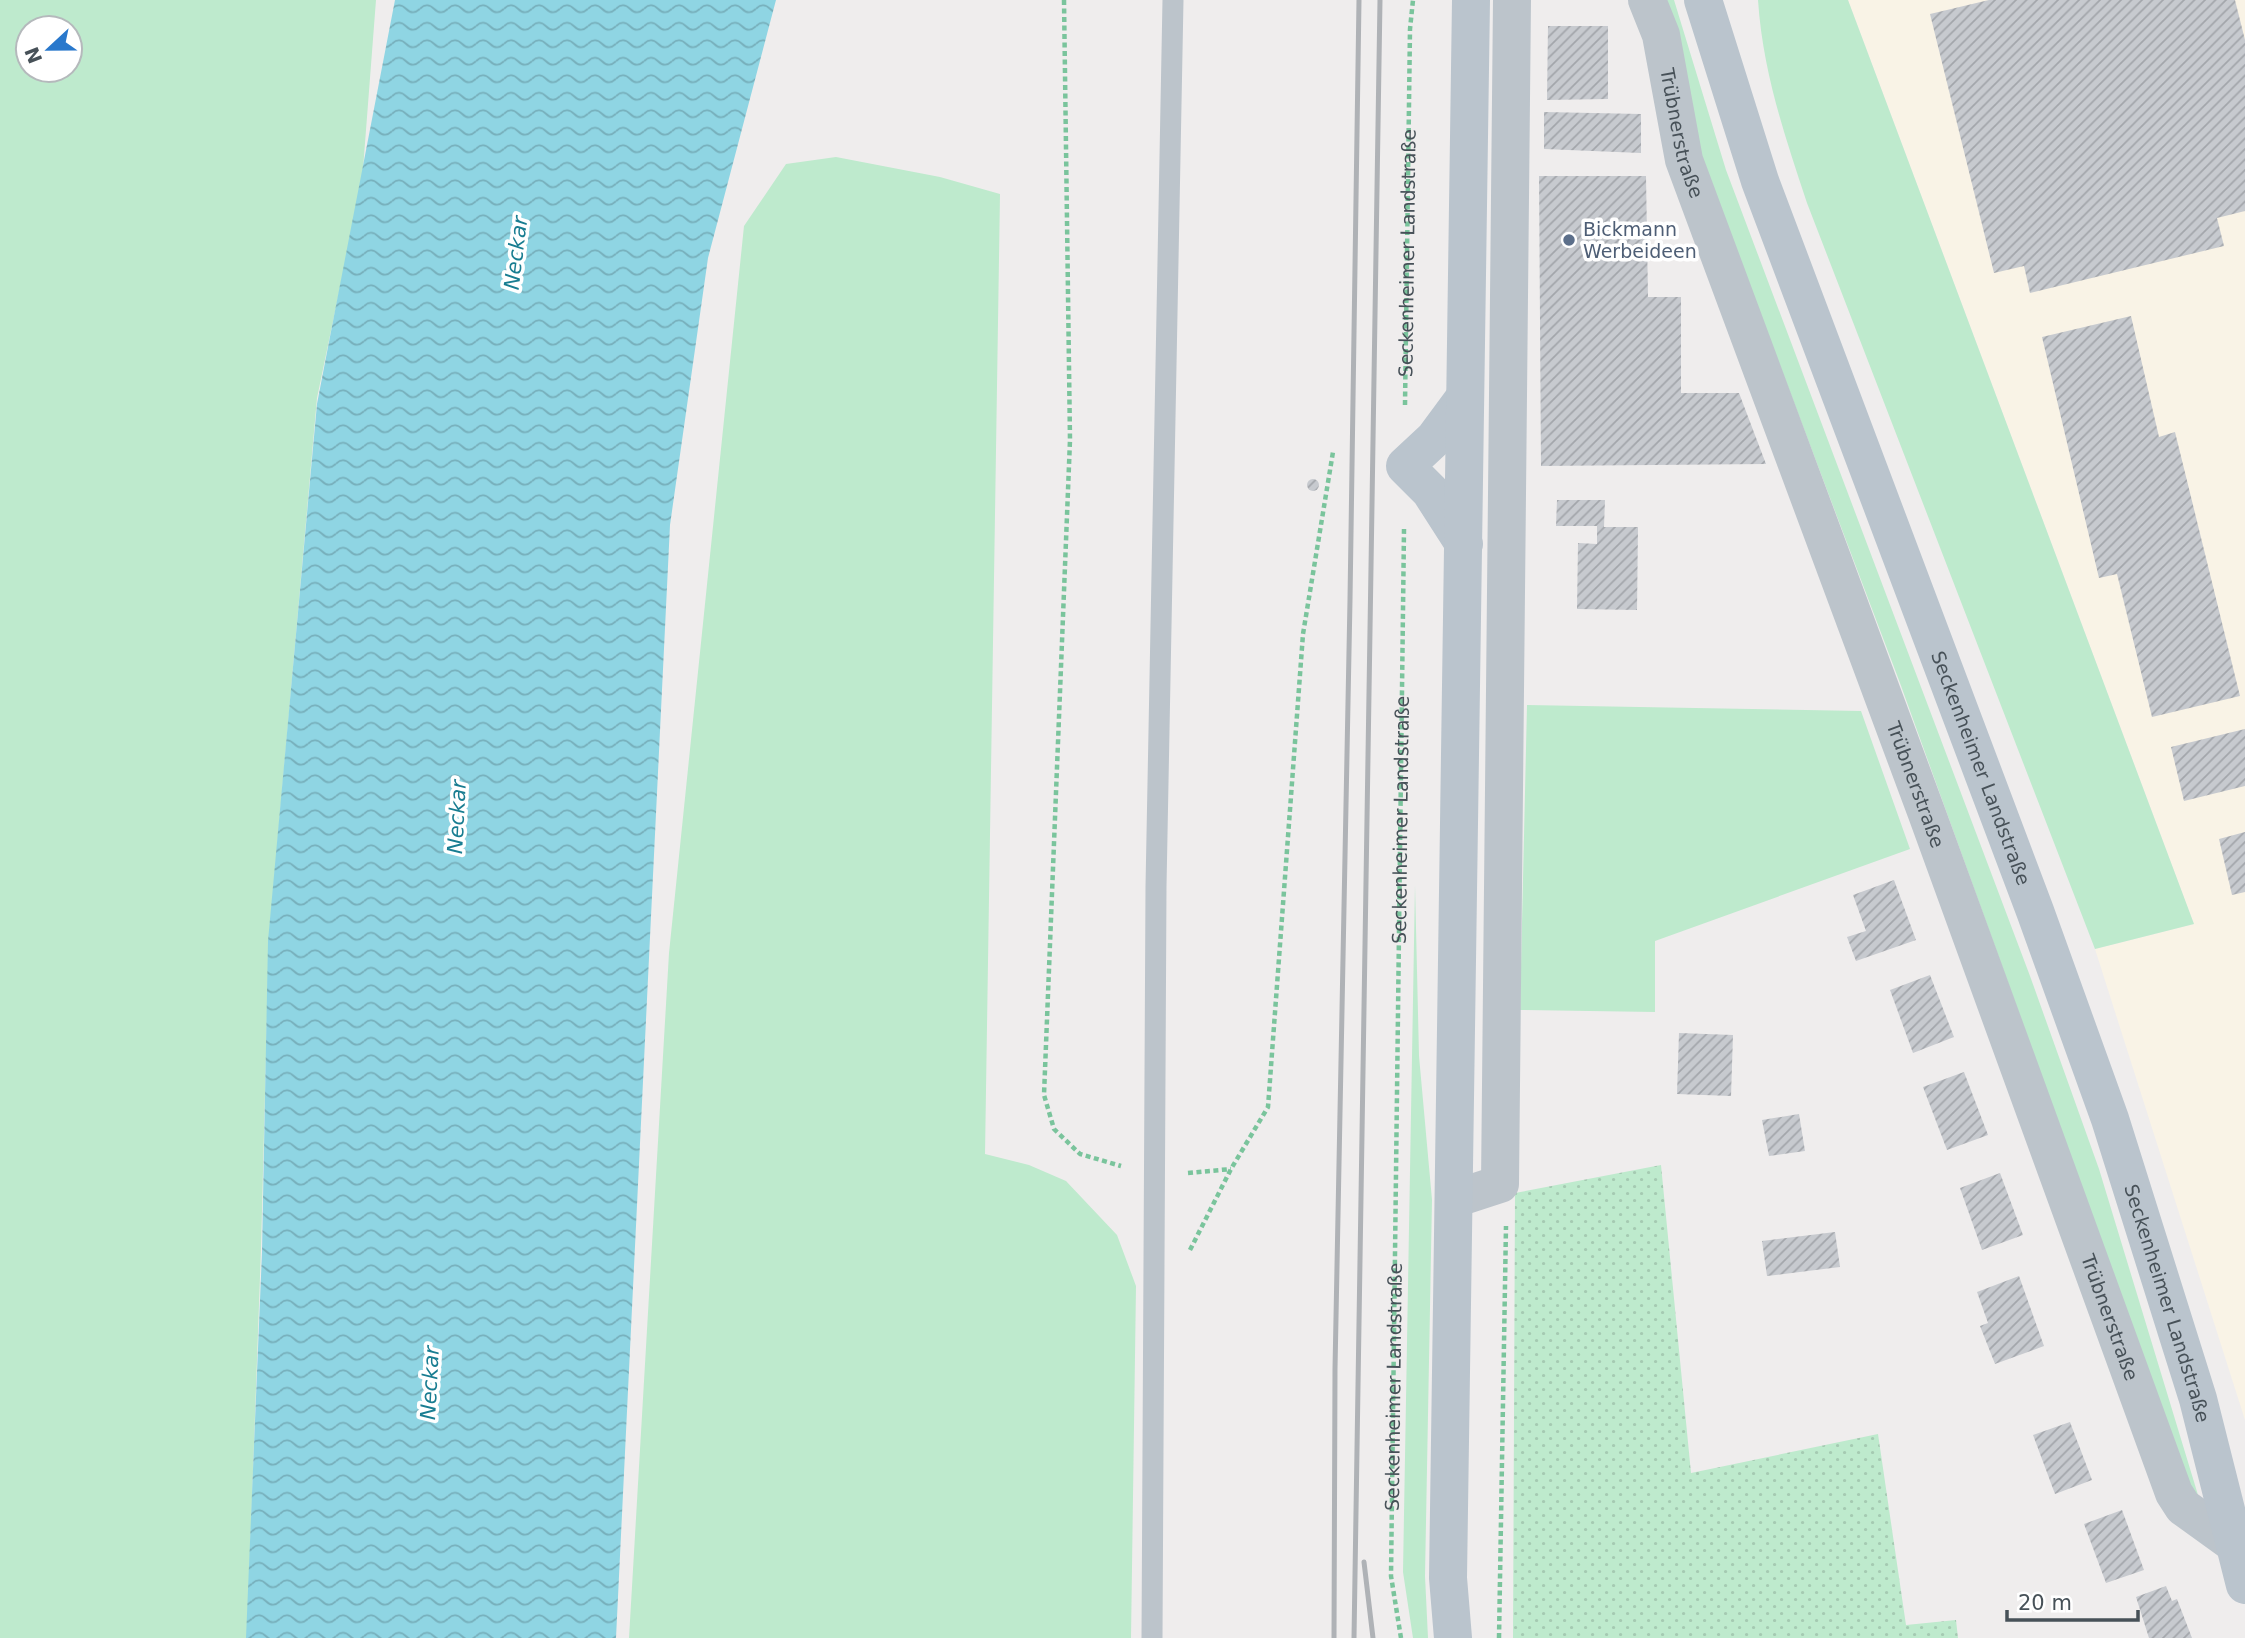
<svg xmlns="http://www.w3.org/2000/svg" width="2245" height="1638" viewBox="0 0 2245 1638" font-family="'DejaVu Sans',sans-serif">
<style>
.commercial{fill:#f9f3e6}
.grass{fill:#beeacd;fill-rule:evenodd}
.garden{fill:url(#garden-dots)}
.water{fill:url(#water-waves)}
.building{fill:url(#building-hatch)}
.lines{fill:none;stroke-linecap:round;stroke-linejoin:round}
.path{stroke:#7ac49c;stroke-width:4.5;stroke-dasharray:5 3.5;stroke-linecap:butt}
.lane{stroke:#bcc4cb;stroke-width:21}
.street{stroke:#bcc4cb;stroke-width:38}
.secondary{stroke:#bac4cd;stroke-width:38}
.rail{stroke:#afb2b6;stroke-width:5}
.service-dot{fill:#5c6f8a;stroke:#fff;stroke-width:2.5}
.labels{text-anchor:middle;stroke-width:7;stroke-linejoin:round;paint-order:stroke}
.street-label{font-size:19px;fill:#475158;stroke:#fff}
.service-label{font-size:19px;fill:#4e5e75;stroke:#fff;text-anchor:start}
.water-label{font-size:21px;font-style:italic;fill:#197d91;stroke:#fff}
</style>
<defs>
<pattern id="garden-dots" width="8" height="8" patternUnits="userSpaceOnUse" patternTransform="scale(1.75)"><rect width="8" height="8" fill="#beeacd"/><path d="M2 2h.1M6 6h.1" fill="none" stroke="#a5cab2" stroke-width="1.8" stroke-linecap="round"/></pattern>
<pattern id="water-waves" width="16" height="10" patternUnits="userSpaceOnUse" patternTransform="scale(1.75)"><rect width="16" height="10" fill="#8fd5e3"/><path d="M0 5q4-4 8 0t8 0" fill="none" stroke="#77afbb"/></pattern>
<pattern id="building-hatch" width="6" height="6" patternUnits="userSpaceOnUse" patternTransform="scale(1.75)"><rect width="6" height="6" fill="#c7cacf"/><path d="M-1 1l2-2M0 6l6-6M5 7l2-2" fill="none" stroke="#a3a6ab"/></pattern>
</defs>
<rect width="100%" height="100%" fill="#efeded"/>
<path class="commercial" d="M1848 0H2245V1420L2095 949 2194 924Z"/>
<g class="grass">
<path d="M0 0H376L362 182 317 398 269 938 261 1249 247 1638H0ZM28 28H70V70H28Z"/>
<path d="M1667 0H1674L1726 170 2030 976 2099 1169 2198 1495 2193 1496 1900 683 1703 162Z"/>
<path d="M1758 0H1848L2194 924 2095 949 1807 203C1784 133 1763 73 1758 0Z"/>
<path d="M836 157 940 177 1000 194 985 1154 1029 1165 1066 1181 1117 1235 1136 1286 1131 1638H629L669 953 744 226 786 164Z"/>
<path d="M1527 705 1861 711 1910 849 1655 941V1012L1520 1010Z"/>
<path d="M1415 885 1419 1056 1432 1200 1425 1576 1428 1638H1413L1403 1572Z"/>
</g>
<path class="garden" d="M1661 1165 1691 1473 1878 1434 1906 1625 1956 1620 1958 1638H1513L1515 1193Z"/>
<path class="water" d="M395 0H776L708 258 670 525 616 1638H246L262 1252 268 941 317 404Z"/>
<g class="building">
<path d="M1989 0H2235L2245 40V211L2217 218 2224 246 2030 293 2024 266 1994 273 1930 14Z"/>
<path d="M1548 26H1608V99L1547 100Z"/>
<path d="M1544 112 1641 114V153L1544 149Z"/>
<path d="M1539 176H1646L1648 297H1681V393H1739L1766 464 1541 466Z"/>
<path d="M2131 316 2159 437 2175 432 2240 696 2152 717 2117 574 2099 578 2042 337Z"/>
<circle cx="1313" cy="485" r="6"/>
<path d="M1557 500H1605L1604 527H1638L1637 610 1577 609 1578 543 1597 544V526H1556Z"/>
<path d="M2245 729V786L2184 801 2171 747Z"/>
<path d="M2245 832V892L2232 895 2219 839Z"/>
<path d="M1894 880 1916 940 1856 961 1847 937 1866 931 1853 895Z"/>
<path d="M1930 975 1954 1037 1913 1053 1890 990Z"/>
<path d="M1679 1033 1733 1035 1731 1096 1677 1094Z"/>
<path d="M1964 1072 1988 1135 1947 1150 1923 1087Z"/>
<path d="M1799 1114 1805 1151 1769 1156 1762 1120Z"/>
<path d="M2000 1173 2023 1235 1982 1250 1960 1188Z"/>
<path d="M1835 1232 1840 1267 1767 1276 1762 1241Z"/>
<path d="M2019 1276 2044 1346 1995 1364 1980 1326 1988 1323 1977 1292Z"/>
<path d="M2070 1422 2092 1480 2055 1494 2033 1435Z"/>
<path d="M2122 1510 2144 1570 2106 1583 2084 1524Z"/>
<path d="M2166 1586 2172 1601 2177 1599 2192 1638H2149L2136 1597Z"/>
</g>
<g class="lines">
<g class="path">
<path d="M1064 0 1070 440 1044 1095 1054 1129 1080 1154 1121 1166"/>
<path id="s1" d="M1405 405 1410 29 1413 0"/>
<path d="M1188 1173 1231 1169"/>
<path d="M1190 1250 1231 1169 1268 1107 1303 634 1333 452"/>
<path id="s2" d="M1401 1638 1391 1576 1404 529"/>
<path d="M1499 1638 1506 1226"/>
</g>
<path class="lane" d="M1152 1638 1156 887 1173 0"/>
<g class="street">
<path id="s3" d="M1647 0 1661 35 1684 160 1927 814 2174 1493 2183 1507 2233 1543"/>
<path d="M1454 1199 1500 1184 1512 0"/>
</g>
<g class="secondary">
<path id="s4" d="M1703 0 1760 181 2035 911 2110 1119 2198 1399 2245 1585"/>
<path d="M1464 544 1430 491 1405 466 1434 439 1465 397"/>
<path d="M1453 1638 1448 1578 1471 0"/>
</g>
<g class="rail">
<path d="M1364 1562 1373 1638"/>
<path d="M1334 1638 1335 1369 1350 600 1359 0"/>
<path d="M1354 1638 1380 0"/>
</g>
</g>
<circle class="service-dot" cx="1569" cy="240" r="7"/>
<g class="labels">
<g class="street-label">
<text dy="7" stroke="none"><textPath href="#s3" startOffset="138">Trübnerstraße</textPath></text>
<text dy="7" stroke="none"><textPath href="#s1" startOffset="152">Seckenheimer Landstraße</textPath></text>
<text dy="7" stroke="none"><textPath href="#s4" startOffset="817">Seckenheimer Landstraße</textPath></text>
<text dy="7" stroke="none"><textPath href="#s3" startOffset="831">Trübnerstraße</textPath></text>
<text dy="7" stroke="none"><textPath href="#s2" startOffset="819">Seckenheimer Landstraße</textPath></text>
<text dy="7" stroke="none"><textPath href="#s4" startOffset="1384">Seckenheimer Landstraße</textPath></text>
<text dy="7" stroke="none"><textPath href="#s3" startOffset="1398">Trübnerstraße</textPath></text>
<text dy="7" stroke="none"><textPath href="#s2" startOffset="252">Seckenheimer Landstraße</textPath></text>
</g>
<g class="service-label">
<text x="1583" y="236">Bickmann<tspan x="1583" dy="22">Werbeideen</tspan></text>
</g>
<g class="water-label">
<text transform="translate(516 253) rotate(-83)" y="7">Neckar</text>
<text transform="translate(457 817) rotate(-87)" y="7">Neckar</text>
<text transform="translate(430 1383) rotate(-87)" y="7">Neckar</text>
</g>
</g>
<g transform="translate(49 49) rotate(248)"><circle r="33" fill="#ffffff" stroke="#b5b9bc" stroke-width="2"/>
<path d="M0-5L12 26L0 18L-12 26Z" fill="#2978cc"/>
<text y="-10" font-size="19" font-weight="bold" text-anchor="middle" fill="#475158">N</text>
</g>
<path d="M2007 1610v10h131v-10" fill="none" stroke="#475158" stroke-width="3.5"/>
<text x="2018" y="1610" font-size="21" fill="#475158" stroke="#ffffff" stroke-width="5" paint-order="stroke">20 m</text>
</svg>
